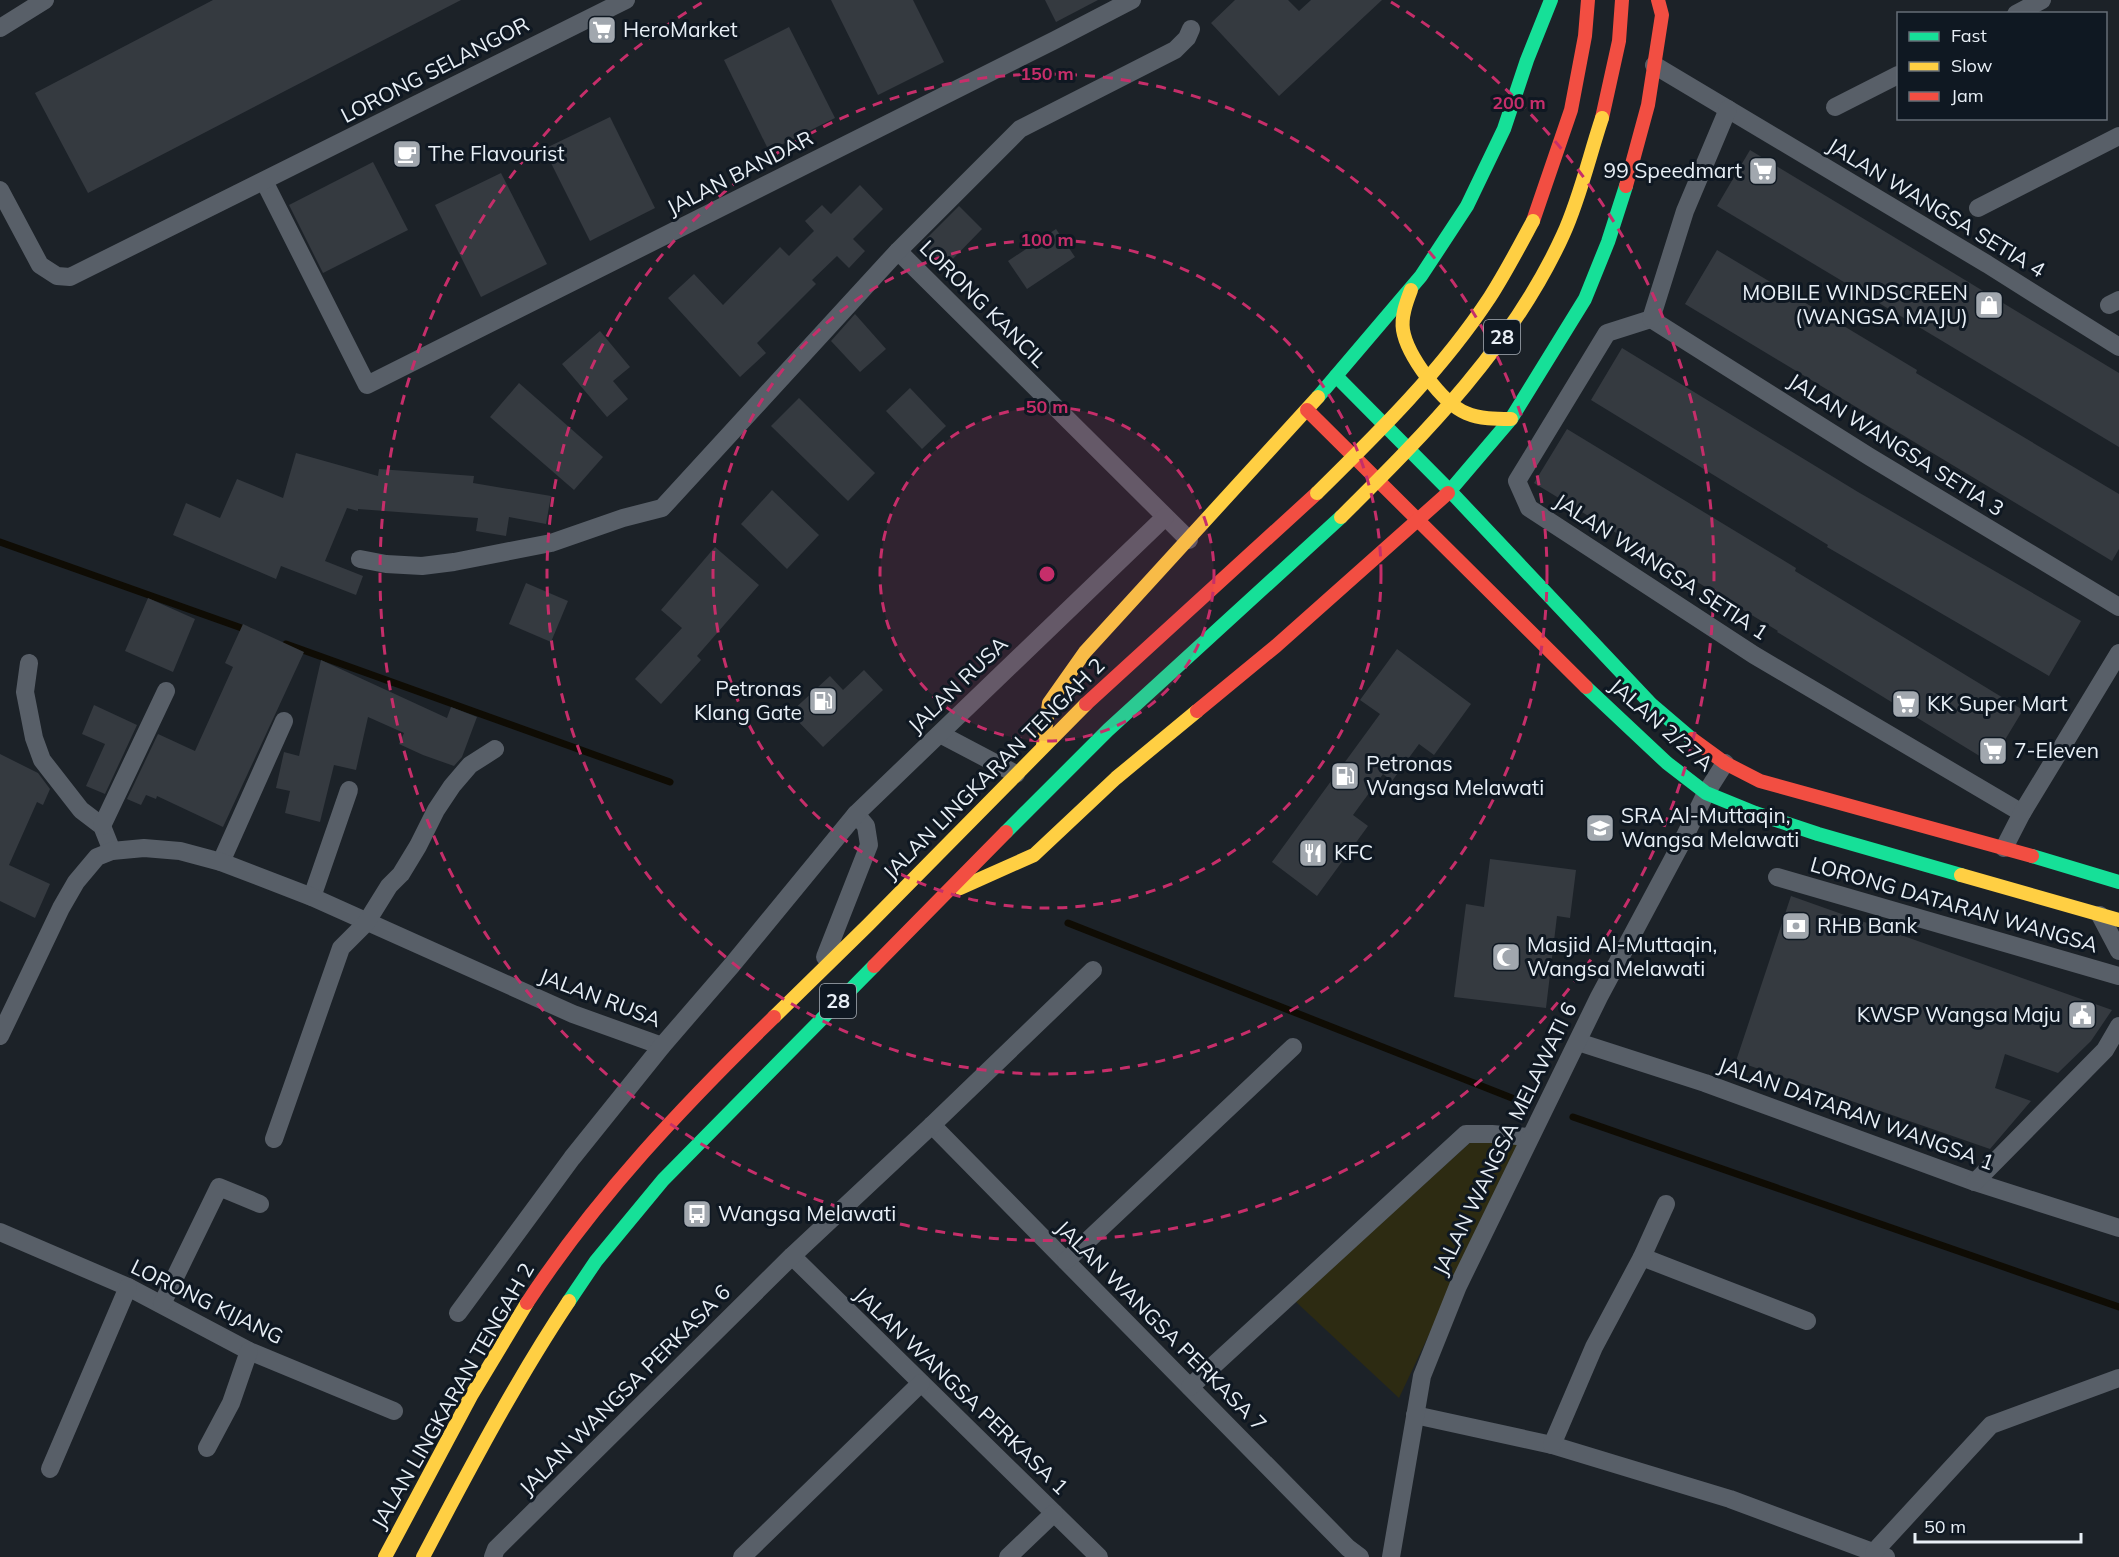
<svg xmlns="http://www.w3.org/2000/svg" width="2119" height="1557" viewBox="0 0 2119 1557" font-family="Mulish,sans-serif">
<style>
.green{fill:#2d2b12}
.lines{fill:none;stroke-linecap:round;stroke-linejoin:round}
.stream{stroke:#0f0c04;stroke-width:7}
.building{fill:#353a40}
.street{stroke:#585f68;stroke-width:18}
.fast{stroke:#16e098;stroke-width:14}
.slow{stroke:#ffcf43;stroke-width:14}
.jam{stroke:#f24e42;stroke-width:14}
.slow-bridge{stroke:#ffcf43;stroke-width:14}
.ring{fill:none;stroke:#c62e6a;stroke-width:3;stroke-dasharray:10 8}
.labels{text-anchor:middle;stroke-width:6;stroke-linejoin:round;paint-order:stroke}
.shield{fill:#0f1822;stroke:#a7aeb6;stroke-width:1.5}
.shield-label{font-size:20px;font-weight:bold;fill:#e8eff6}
.poi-label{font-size:21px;fill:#e8eff6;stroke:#0f1822;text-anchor:start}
.street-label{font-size:21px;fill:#e8eff6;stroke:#0f1822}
.centre{fill:#c62e6a;stroke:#0f1822;stroke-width:3}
.ring-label{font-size:18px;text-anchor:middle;font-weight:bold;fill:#c62e6a;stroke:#0f1822;stroke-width:6;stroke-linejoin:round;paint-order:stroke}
</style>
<rect width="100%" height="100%" fill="#1c2228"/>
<path class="green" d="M1473 1140 1519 1144 1399 1398 1295 1301Z"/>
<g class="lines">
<g class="stream">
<path d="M0 542 250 631"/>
<path d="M286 644 670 782"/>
<path d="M1068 923 1517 1100"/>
<path d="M1573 1117 2119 1307"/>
</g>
</g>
<g class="building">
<path d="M213 0H461L88 193 35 93Z"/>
<path d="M831 0H913L944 62 878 95Z"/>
<path d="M1045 0H1098L1056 22Z"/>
<path d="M1235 0H1288L1299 11 1311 0H1382L1279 96 1211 23Z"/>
<path d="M789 27 835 118 769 151 724 60Z"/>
<path d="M610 117 655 208 590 241 544 149Z"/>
<path d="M1750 150 2119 373V447L1717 206Z"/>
<path d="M373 162 408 230 323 273 289 205Z"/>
<path d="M501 173 547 264 481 297 435 205Z"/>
<path d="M860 185 883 209 853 239 865 251 849 268 837 256 812 280 816 284 757 343 766 353 740 377 668 298 694 274 723 305 780 247 789 256 814 231 805 221 822 205 831 214Z"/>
<path d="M959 206 982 229 946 266 922 243Z"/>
<path d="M1056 229 1075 257 1027 289 1008 261Z"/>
<path d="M1717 250 1917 370 1916 373 2119 494V549L2112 561 1685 304Z"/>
<path d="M855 314 886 349 860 372 831 341Z"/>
<path d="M600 331 630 367 613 381 628 399 607 417 562 364Z"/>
<path d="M1622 348 1858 492 2081 621 2049 676 1827 547 1828 545 1591 400Z"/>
<path d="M519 383 603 457 574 490 490 417Z"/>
<path d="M910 388 946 426 922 449 886 411Z"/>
<path d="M799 398 875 473 848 501 771 426Z"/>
<path d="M1567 429 1796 568 1795 571 2023 710 1991 763 1777 632 1778 631 1534 483Z"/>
<path d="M296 453 378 476 379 469 474 476 473 483 551 496 546 524 509 517 506 536 476 531 478 518 358 509V511L347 508 325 561 363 576 356 595 281 566 276 579 173 535 186 503 220 518 237 479 283 498Z"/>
<path d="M772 490 819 535 787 569 741 524Z"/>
<path d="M715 547 759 585 697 656 701 660 661 704 635 679 682 628 661 610Z"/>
<path d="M526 583 568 601 551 642 509 624Z"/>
<path d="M148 598 195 619 173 672 125 651Z"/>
<path d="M243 624 304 652 223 827 157 796 156 799 146 795 141 805 127 799 158 734 195 751 233 667 225 663Z"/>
<path d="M1397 649 1471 704 1434 755 1419 744 1392 781 1383 774 1353 815 1368 826 1317 896 1272 862 1380 714 1360 700Z"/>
<path d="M321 660 447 718 451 707 477 717 462 757 454 766 423 755 399 744 404 733 368 717 356 770 334 765 320 822 285 813 290 791 276 788 284 752 299 756Z"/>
<path d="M864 670 883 690 823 747 790 713 830 676 843 690Z"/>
<path d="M94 705 137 725 105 794 86 786 105 744 82 734Z"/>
<path d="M0 754 38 773 50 789 43 805 37 802 9 865 50 884 35 918 0 901Z"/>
<path d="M1490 859 1576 870 1570 918 1557 916 1546 1008 1454 997 1466 904 1484 907Z"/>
<path d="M1791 896 2112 1010 2091 1041 2058 1073 2005 1054 1995 1088 2031 1101 1990 1149 1736 1061Z"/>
</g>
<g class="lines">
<g class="street">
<path d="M2016 14 2042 0"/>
<path d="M0 28 45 0"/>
<path d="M1654 65 1987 264 2119 347"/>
<path d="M1835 107 1898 75"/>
<path d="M264 181 367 385 1055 40 1132 0"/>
<path d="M0 190 40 265 57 276 70 277 626 0"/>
<path d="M1978 208 2119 136"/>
<path d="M898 251 1189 540"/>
<path d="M2109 305 2119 300"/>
<path d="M1651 319 1607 333 1517 481 1529 508 1754 655 2022 813"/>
<path d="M1651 319 1870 457 2119 607"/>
<path d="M1651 319 1685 211 1728 109"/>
<path d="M360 559 386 564 422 566 454 562 551 543 623 518 662 508 898 251 1020 129 1175 50 1187 38 1191 29"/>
<path d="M29 663 25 692 34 738 42 760 81 810 102 826 112 851"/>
<path d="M940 734 1016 774"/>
<path d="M102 826 166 691"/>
<path d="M2004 848 2022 813 2119 653"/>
<path d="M221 862 284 721"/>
<path d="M1777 877 2119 976"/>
<path d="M312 897 349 790"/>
<path d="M2100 915 2119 951"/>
<path d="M825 957 869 845 866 826 856 814"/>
<path d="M0 1036 61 908 76 882 97 857 112 851 144 848 180 851 221 862 312 897 573 1014 662 1046"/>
<path d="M1578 1042 1705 1083 1975 1182 2119 1228"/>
<path d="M932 1125 1348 1548 1360 1557"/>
<path d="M274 1139 341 948 366 923 389 886 401 874 418 846 436 810 452 786 470 765 495 749"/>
<path d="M1975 1182 2105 1050 2119 1026"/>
<path d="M0 1232 128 1287 249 1351 394 1411"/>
<path d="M792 1256 1099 1557"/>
<path d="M1642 1257 1807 1321"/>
<path d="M1066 1261 1293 1047"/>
<path d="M162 1304 219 1187 260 1204"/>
<path d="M458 1313 572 1158 662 1046 732 965 856 814 1165 517"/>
<path d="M1190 1387 1466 1134H1492L1530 1137"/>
<path d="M1415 1415 1552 1445 1730 1499 1886 1557"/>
<path d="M1552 1445 1594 1347 1642 1257 1666 1204"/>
<path d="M207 1448 231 1403 249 1351"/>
<path d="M50 1469 128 1287"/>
<path d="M1874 1552 1991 1425 2119 1378"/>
<path d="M493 1557 496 1549 792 1256 932 1125 1093 970"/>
<path d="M742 1557 921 1383"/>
<path d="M1008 1557 1054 1513"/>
<path d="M1391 1557 1422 1376 1458 1286 1599 997 1682 842 1706 793 1725 763"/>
</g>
<g class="fast">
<path d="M1336 376 1450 491 1651 704 1692 739"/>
<path d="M1318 397 1421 276 1467 206 1504 129 1527 60 1551 0"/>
<path d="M1448 493 1511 419 1585 299 1608 242 1626 186"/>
<path d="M1586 687 1667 763 1706 793 1755 813 1818 834 1961 875"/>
<path d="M1006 832 1108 730 1341 517"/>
<path d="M2032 856 2119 882"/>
<path d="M569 1301 596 1261 663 1180 874 966"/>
</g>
<g class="slow">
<path d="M1411 290C1406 303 1401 317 1403 330 1407 355 1442 403 1466 413 1480 419 1496 419 1511 419"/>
<path d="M1043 746 1049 703 1085 652 1318 397"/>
<path d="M1961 875 2119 920"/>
<path d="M960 888 1034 855 1116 778 1197 711"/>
<path d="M774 1017 868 925 1086 704"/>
<path d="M385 1557 471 1396 527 1303"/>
<path d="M423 1557C469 1470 515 1382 569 1301"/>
</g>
<g class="jam">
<path d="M1602 118 1619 41 1622 0"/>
<path d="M1626 186 1648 105 1662 15 1658 0"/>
<path d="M1533 221 1571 110 1585 36 1588 0"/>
<path d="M1307 410 1586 687"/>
<path d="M1086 704 1317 493"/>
<path d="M1197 711 1276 646 1448 493"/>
<path d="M1692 739 1725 763 1760 781 2032 856"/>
<path d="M874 966 1006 832"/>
<path d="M527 1303C597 1196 684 1105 774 1017"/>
</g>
<g class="slow-bridge">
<path d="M1317 493C1379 432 1442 370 1490 297 1506 272 1519 247 1533 221"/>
<path d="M1341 517C1426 433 1513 345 1563 235 1580 198 1589 157 1602 118"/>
</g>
</g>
<circle cx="1047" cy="574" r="167" fill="#c62e6a" fill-opacity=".12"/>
<g class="ring">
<circle cx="1047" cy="574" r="167"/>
<circle cx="1047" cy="574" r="334"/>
<circle cx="1047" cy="574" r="500"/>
<path d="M1391 2A667 667 0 1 1 703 2"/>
</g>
<defs>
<g id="supermarket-square" transform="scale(1.5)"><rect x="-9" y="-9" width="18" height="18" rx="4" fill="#a1a7ae" stroke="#0f1822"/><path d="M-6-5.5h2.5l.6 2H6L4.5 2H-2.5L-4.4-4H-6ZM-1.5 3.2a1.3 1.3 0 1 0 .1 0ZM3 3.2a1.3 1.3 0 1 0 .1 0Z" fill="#fff"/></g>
<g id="cafe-square" transform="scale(1.5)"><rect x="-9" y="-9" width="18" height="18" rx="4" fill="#a1a7ae" stroke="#0f1822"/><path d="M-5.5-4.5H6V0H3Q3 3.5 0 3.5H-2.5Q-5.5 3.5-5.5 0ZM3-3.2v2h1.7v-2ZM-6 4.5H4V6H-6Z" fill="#fff"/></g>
<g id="shop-square" transform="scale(1.5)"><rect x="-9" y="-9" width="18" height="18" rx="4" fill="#a1a7ae" stroke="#0f1822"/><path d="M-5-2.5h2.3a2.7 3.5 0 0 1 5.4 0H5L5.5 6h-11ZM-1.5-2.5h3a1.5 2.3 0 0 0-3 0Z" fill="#fff"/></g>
<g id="fuel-square" transform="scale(1.5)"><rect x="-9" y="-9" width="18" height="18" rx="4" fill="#a1a7ae" stroke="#0f1822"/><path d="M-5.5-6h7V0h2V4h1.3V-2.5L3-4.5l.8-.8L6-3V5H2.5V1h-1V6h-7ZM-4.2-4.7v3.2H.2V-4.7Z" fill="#fff"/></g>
<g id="school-square" transform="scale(1.5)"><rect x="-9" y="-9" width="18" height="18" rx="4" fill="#a1a7ae" stroke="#0f1822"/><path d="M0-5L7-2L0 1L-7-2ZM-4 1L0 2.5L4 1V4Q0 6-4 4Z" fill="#fff"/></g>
<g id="restaurant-square" transform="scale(1.5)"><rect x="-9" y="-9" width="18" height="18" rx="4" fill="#a1a7ae" stroke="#0f1822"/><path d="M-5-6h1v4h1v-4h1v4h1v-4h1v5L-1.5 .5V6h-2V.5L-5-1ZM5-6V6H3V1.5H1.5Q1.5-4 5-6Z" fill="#fff"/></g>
<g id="bank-square" transform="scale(1.5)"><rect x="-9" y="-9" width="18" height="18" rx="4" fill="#a1a7ae" stroke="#0f1822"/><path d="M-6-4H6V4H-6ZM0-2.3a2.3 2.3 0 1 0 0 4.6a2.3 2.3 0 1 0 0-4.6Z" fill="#fff"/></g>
<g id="mosque-square" transform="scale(1.5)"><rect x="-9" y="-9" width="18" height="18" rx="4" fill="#a1a7ae" stroke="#0f1822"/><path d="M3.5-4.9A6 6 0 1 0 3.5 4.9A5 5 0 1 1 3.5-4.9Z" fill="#fff"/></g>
<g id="civic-square" transform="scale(1.5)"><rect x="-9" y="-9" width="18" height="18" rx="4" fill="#a1a7ae" stroke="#0f1822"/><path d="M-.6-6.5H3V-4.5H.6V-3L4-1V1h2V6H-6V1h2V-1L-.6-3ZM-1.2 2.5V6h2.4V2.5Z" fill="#fff"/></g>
<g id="bus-square" transform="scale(1.5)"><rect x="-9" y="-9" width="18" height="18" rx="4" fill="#a1a7ae" stroke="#0f1822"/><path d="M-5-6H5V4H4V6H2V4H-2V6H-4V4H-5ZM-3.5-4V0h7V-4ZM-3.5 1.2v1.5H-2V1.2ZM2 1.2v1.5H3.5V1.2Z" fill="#fff"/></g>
</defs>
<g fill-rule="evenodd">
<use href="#supermarket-square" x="602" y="30"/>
<use href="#cafe-square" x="407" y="154"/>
<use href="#supermarket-square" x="1763" y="171"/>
<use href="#shop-square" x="1989" y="305"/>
<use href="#fuel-square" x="823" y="701"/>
<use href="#supermarket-square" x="1906" y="704"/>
<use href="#supermarket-square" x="1993" y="751"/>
<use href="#fuel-square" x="1345" y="776"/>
<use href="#school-square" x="1600" y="828"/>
<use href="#restaurant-square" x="1313" y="853"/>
<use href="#bank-square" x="1796" y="926"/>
<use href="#mosque-square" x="1506" y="957"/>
<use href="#civic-square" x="2082" y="1015"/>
<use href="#bus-square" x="697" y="1214"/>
</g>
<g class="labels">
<g class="shield">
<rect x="1484" y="320" width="36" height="34" rx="4.5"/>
<rect x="820" y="984" width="36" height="34" rx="4.5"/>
</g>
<g class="shield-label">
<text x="1502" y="344">28</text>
<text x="838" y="1008">28</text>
</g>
<g class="poi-label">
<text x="623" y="37">HeroMarket</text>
<text x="428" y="161">The Flavourist</text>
<text x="1742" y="178" text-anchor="end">99 Speedmart</text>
<text x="1968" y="300" text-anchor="end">MOBILE WINDSCREEN<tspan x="1968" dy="24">(WANGSA MAJU)</tspan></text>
<text x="802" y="696" text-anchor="end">Petronas<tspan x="802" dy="24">Klang Gate</tspan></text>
<text x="1927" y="711">KK Super Mart</text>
<text x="2014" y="758">7-Eleven</text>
<text x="1366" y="771">Petronas<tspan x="1366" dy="24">Wangsa Melawati</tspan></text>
<text x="1621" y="823">SRA Al-Muttaqin,<tspan x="1621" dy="24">Wangsa Melawati</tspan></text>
<text x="1334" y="860">KFC</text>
<text x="1817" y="933">RHB Bank</text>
<text x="1527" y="952">Masjid Al-Muttaqin,<tspan x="1527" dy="24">Wangsa Melawati</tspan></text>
<text x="2061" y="1022" text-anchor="end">KWSP Wangsa Maju</text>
<text x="718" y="1221">Wangsa Melawati</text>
</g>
<g class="street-label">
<text transform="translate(435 70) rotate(-27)" y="7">LORONG SELANGOR</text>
<text transform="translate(740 173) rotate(-27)" y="7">JALAN BANDAR</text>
<text transform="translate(1936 208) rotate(31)" y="7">JALAN WANGSA SETIA 4</text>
<text transform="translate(983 304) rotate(45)" y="7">LORONG KANCIL</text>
<text transform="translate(1896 445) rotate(32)" y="7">JALAN WANGSA SETIA 3</text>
<text transform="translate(1661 567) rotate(33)" y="7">JALAN WANGSA SETIA 1</text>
<text transform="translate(958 685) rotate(-44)" y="7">JALAN RUSA</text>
<text transform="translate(1661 725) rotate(41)" y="7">JALAN 2/27A</text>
<text transform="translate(994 769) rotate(-45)" y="7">JALAN LINGKARAN TENGAH 2</text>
<text transform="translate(1954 905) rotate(16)" y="7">LORONG DATARAN WANGSA</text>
<text transform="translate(600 998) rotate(21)" y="7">JALAN RUSA</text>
<text transform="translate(1856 1114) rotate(20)" y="7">JALAN DATARAN WANGSA 1</text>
<text transform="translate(1505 1139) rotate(-64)" y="7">JALAN WANGSA MELAWATI 6</text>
<text transform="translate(207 1302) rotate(26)" y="7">LORONG KIJANG</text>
<text transform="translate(1161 1326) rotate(45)" y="7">JALAN WANGSA PERKASA 7</text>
<text transform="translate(625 1390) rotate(-45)" y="7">JALAN WANGSA PERKASA 6</text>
<text transform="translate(961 1391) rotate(44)" y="7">JALAN WANGSA PERKASA 1</text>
<text transform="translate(453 1396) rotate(-60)" y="7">JALAN LINGKARAN TENGAH 2</text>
</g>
</g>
<circle cx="1047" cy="574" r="9" class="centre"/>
<g class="ring-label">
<text x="1047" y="80">150 m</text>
<text x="1519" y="109">200 m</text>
<text x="1047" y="246">100 m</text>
<text x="1047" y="413">50 m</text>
</g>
<rect x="1897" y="12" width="210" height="108" fill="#0f1822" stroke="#666e77" stroke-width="1.5"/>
<rect x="1909" y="32" width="30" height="9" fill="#16e098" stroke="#666e77" stroke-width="1.5"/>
<text x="1951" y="42" font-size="18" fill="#e8eff6">Fast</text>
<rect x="1909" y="62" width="30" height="9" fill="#ffcf43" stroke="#666e77" stroke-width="1.5"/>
<text x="1951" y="72" font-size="18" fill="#e8eff6">Slow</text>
<rect x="1909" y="92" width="30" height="9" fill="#f24e42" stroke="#666e77" stroke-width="1.5"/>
<text x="1951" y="102" font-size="18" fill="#e8eff6">Jam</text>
<path d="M1915 1533v9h166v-9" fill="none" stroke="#e8eff6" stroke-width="3"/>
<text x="1924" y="1533" font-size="18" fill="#e8eff6" stroke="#0f1822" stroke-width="4.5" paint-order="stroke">50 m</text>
</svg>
